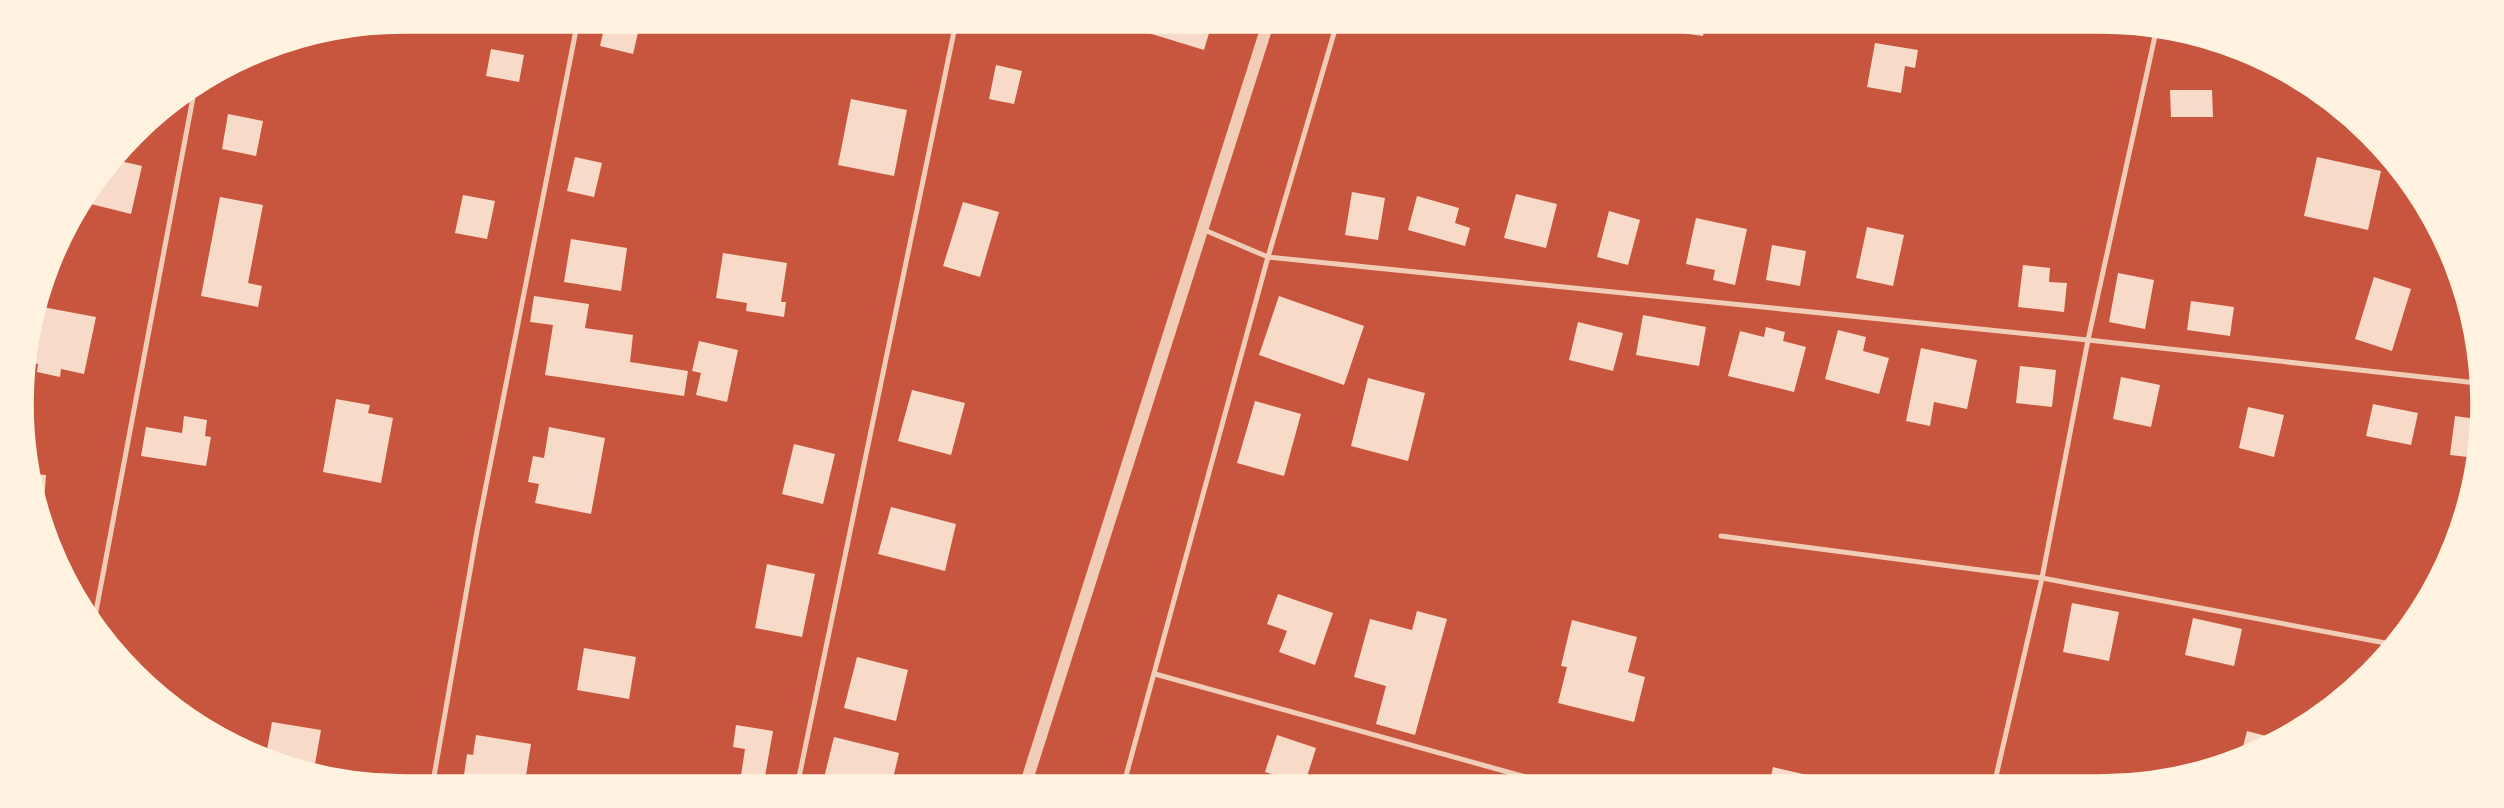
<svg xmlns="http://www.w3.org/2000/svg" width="2504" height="808" viewBox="0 0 2504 808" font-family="Manrope,sans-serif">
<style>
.building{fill:#f7dbc8}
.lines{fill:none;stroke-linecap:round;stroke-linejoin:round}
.service{stroke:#f1ccb7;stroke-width:5}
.tertiary{stroke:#f1ccb7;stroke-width:12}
.rim{fill:none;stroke:#fff3e0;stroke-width:3.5}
</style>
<rect width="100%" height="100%" fill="#c8553d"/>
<g class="building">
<path d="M606 20H641L633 54 600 46Z"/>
<path d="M1145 22 1212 23 1204 50 1142 31Z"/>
<path d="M1675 25H1705L1703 36 1674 32Z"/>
<path d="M1875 43 1918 50 1915 68 1905 66 1901 93 1867 87Z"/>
<path d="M491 49 524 55 519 82 486 76Z"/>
<path d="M996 65 1022 71 1014 104 989 99Z"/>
<path d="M2170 90H2212L2213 117H2171Z"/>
<path d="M851 99 907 110 894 176 838 165Z"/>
<path d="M228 114 263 121 256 156 222 149Z"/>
<path d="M575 157 602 163 594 197 567 191Z"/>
<path d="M2317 157 2381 171 2368 230 2304 216Z"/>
<path d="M116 160 142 166 131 214 83 202Z"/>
<path d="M1352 192 1385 198 1378 240 1345 235Z"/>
<path d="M1516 194 1557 204 1546 248 1504 238Z"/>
<path d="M463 195 495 201 487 239 455 233Z"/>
<path d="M1417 196 1459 208 1455 223 1470 228 1465 246 1408 230Z"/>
<path d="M220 197 263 205 248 283 262 286 258 307 201 296Z"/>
<path d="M963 202 999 212 980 277 943 266Z"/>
<path d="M1609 211 1640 220 1628 265 1597 257Z"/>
<path d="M1696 218 1747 229 1735 285 1713 280 1715 270 1686 264Z"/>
<path d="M1867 227 1904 235 1893 286 1856 278Z"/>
<path d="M571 239 627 248 621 291 564 282Z"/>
<path d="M1772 245 1806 251 1800 286 1766 280Z"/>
<path d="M723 253 787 263 781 302H786L784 317 746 311 747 303 716 298Z"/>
<path d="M2023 265 2050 268 2049 282 2067 283 2064 312 2018 307Z"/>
<path d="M2118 273 2154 280 2145 329 2109 322Z"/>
<path d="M2374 277 2411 289 2392 351 2355 339Z"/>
<path d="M534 296 589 304 585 328 633 335 630 362 688 371 684 396 545 375 553 325 530 322Z"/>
<path d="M1279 296 1364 326 1344 385 1259 355Z"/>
<path d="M2191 301 2234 307 2230 336 2187 330Z"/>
<path d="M37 306 96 317 84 374 61 369 60 377 37 372 38 364 23 361 24 350Z"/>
<path d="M1643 315 1706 327 1699 366 1636 355Z"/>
<path d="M1578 322 1623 333 1613 371 1569 360Z"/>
<path d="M1766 327 1785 332 1783 341 1806 347 1794 392 1728 376 1740 331 1764 337Z"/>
<path d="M1838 330 1866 337 1863 351 1889 358 1879 394 1825 379Z"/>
<path d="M699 341 738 350 727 402 696 395 701 373 692 371Z"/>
<path d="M1921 348 1977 360 1967 409 1934 402 1930 426 1906 421Z"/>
<path d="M2020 366 2056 370 2052 407 2016 403Z"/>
<path d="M2121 377 2160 385 2151 427 2113 419Z"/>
<path d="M1368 378 1425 393 1408 461 1351 446Z"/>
<path d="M912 390 965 403 951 455 898 441Z"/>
<path d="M336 399 370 405 368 413 393 418 381 483 323 472Z"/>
<path d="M1255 401 1301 414 1284 476 1237 463Z"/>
<path d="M2373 404 2418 413 2411 445 2366 436Z"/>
<path d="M2248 407 2284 415 2274 457 2239 448Z"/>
<path d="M184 416 207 420 205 436 211 437 206 466 141 456 146 427 182 433Z"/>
<path d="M2455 416 2477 419V458L2450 455Z"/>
<path d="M549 427 605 438 591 514 535 503 539 484 528 482 533 456 544 458Z"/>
<path d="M794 444 835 454 823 504 782 494Z"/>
<path d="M30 474 46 475 43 516H38L32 503Z"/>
<path d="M891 507 956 524 945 571 878 554Z"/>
<path d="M767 564 815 574 802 637 755 628Z"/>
<path d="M1278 594 1333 613 1315 665 1279 652 1287 631 1267 624Z"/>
<path d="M2072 603 2119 612 2109 661 2063 652Z"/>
<path d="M1417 611 1447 619 1415 735 1376 724 1386 686 1354 677 1370 619 1412 630Z"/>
<path d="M2193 618 2242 629 2234 666 2185 655Z"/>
<path d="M1572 620 1637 637 1628 672 1645 677 1634 722 1558 703 1567 667 1561 666Z"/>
<path d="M584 648 636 657 629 699 577 690Z"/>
<path d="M857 657 908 670 896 721 844 708Z"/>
<path d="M2359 668 2375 672 2354 689Z"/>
<path d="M272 722 321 730 313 775 266 755Z"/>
<path d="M736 725 773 731 764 782H740L745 749 733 747Z"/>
<path d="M2275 730 2291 734 2271 749 2240 758 2247 731 2274 738Z"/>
<path d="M476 735 531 744 525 782H463L467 754 473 755Z"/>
<path d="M1277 735 1316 748 1305 783H1298L1265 772Z"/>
<path d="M834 737 899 753 892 783 823 782Z"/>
<path d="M1773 767 1816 777 1815 785H1769Z"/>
</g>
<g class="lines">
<g class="service">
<path d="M1202 229 1268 257 2088 340 2477 383"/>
<path d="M1721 536 2042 578 2396 645"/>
<path d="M93 627 195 87"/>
<path d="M1155 674 1551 784"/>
<path d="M433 782 477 531 578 20"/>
<path d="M798 782 956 22"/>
<path d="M1124 783 1268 257 1337 23"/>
<path d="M1994 785 2042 578 2088 340 2157 27"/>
</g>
<path class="tertiary" d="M1026 783 1268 23"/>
</g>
<path d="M0 0H2504V808H0ZM404 32H2100A372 372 0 0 1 2472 404V404A372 372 0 0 1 2100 776H404A372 372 0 0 1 32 404V404A372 372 0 0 1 404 32Z" fill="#fff3e0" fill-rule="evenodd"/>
<path class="rim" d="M404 32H2100A372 372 0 0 1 2472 404V404A372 372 0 0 1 2100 776H404A372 372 0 0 1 32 404V404A372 372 0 0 1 404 32Z"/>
</svg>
